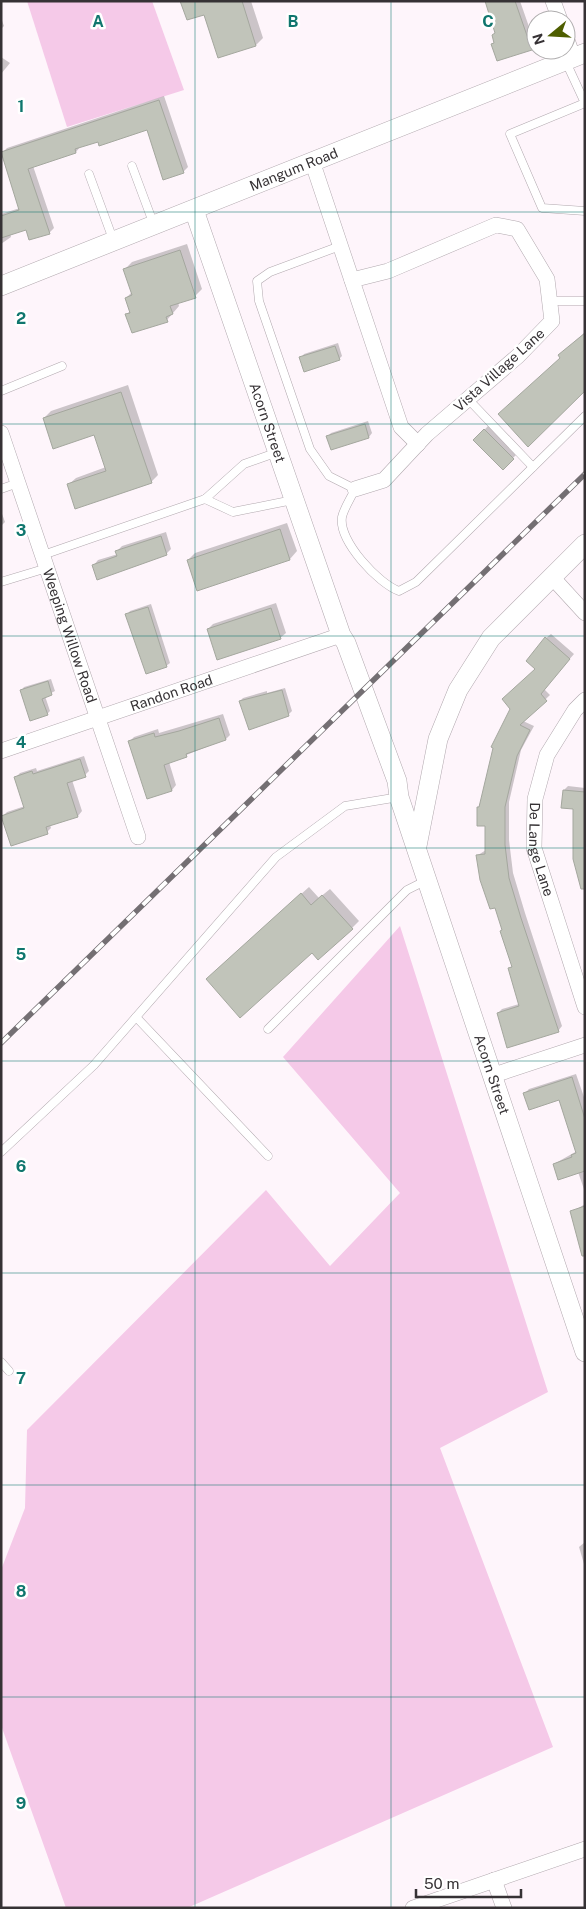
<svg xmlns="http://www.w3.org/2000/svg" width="586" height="1909" viewBox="0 0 586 1909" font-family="'Public Sans',sans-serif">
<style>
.green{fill:#f5c9e8}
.shadow{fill:#0003}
.building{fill:#c1c4ba;stroke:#a4a79e}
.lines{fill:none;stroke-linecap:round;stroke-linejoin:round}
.service-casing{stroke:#b1a8ae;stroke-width:9}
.minor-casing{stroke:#b1a8ae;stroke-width:16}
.tertiary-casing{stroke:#b1a8ae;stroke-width:20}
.service{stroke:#fff;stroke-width:8}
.minor{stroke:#fff;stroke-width:15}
.tertiary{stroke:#fff;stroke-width:19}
.rail-casing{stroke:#746f73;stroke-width:5.5}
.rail{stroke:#fff;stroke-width:4;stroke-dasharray:11;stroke-linecap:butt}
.grid{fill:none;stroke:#0f766e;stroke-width:1;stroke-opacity:0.55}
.labels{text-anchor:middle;stroke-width:5;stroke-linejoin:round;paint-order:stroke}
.street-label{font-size:14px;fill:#363235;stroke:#fff}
.grid-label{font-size:16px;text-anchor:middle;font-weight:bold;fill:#0f766e;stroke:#fff;stroke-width:5;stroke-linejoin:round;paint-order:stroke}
</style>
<rect width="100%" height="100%" fill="#fef5fb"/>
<g class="green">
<path d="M27 1H152L184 90 67 127Z"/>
<path d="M400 926 548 1392 440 1448 553 1747 187 1908H66L1 1725V1570L25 1508 27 1430 266 1190 330 1266 400 1193 283 1057Z"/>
</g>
<g class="shadow">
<path d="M182 1H251L263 38 256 45 219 57 204 13Z"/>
<path d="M486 1H520L535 44 531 48 493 44 495 42 496 32Z"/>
<path d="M1 18 4 26 1 29Z"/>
<path d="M1 57 10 63 1 74Z"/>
<path d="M164 96 188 167 183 172 148 128 98 140 80 147 76 152 33 166 54 228 49 233 27 228 10 233 11 237 1 244V214L20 208 2 153 7 148Z"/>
<path d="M187 244 202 289 195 296 178 302 179 306 167 320 126 315 131 310 126 298 132 292 125 269 132 262Z"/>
<path d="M585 332V387L560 355Z"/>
<path d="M338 343 342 356 339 359 301 358 304 354Z"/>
<path d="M128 385 158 475 151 482 68 485 76 478 106 467 95 434 44 418 51 411Z"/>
<path d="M368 421 372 433 369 437 331 449 327 437 331 433Z"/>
<path d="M488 426 516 455 503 468 475 440Z"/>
<path d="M1 511 5 522 1 526Z"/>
<path d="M287 523 297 551 290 559 198 589 188 560 195 553Z"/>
<path d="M166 532 171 549 166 554 94 565 98 560 118 554 117 551 122 546Z"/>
<path d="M276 603 286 633 280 638 208 629 213 624Z"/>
<path d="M151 604 170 663 166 666 127 615 130 611Z"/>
<path d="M551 634 574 654 544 689 550 695 523 721 534 726 521 750 509 802V840L513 873 525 913 562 1026 558 1031 498 1013 502 1009 519 1004 510 968 513 965 503 929 478 855 486 850V825L478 808 537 669 546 638Z"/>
<path d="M51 679 55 691 45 696 50 711 47 714 21 691 24 687Z"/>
<path d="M285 688 292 711 288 715 240 701 243 698 267 691V693Z"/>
<path d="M223 714 230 735 226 739 169 762 176 785 172 790 148 797 130 741 134 737 158 729 159 733Z"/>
<path d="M84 756 89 771 85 775 72 780 82 811 78 816 50 825 51 828 47 832 3 816 7 812 25 806 16 777 20 773 36 768 37 771Z"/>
<path d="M568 786 585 788V893L574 859V808L564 790Z"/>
<path d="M309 887 319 898 330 889 359 921 352 928 312 952 214 972Z"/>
<path d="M576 1074 585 1100V1192L578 1172 554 1164 577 1151 560 1098 524 1094 529 1089Z"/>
<path d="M585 1204V1251L572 1212Z"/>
<path d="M585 1542V1564H584L579 1547Z"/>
</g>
<g class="building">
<path d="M180 1H242L256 46 218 58 204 15 187 20Z"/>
<path d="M485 1H515L532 50 497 61 491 44 494 43 492 35 495 33Z"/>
<path d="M159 100 184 173 163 180 147 130 99 146 98 142 75 149 76 153 28 169 50 234 29 240 26 230 1 238V216L19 210 1 152Z"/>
<path d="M180 250 196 298 170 306 173 314 166 317 168 322 132 333 125 314 130 313 125 298 132 295 123 269Z"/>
<path d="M585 333V391L528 447 498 414 560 358 558 355Z"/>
<path d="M335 346 340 360 304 372 299 357Z"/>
<path d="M121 392 152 483 75 509 67 484 106 471 94 435 53 449 43 418Z"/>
<path d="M365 424 369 438 331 450 326 436Z"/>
<path d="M484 429 514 459 503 470 473 440Z"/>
<path d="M280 529 290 560 197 591 187 560Z"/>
<path d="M161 536 167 555 97 580 92 565 117 556 115 551Z"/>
<path d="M148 607 167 667 146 674 125 614Z"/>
<path d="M271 608 281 639 217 660 207 629Z"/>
<path d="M545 637 570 659 541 694 547 701 520 725 530 730 517 756 505 807V845L509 878 521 918 559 1032 507 1048 497 1013 519 1006 508 968 512 967 500 931 502 930 495 908 490 909 480 880 476 855 485 854V826H477V807H479L493 748 491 747 510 709 502 699 535 669 526 661Z"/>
<path d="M48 681 52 695 42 699 48 715 30 721 20 690Z"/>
<path d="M282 690 289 716 249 730 239 701Z"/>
<path d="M219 718 226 740 186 754 187 757 164 765 172 791 147 799 128 741 154 733 155 737 179 731Z"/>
<path d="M80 759 86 777 67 783 78 817 46 827 48 834 11 846 1 816 24 808 14 777 32 771 33 774Z"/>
<path d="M563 790 585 792V889H581L573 859V809L561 808Z"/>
<path d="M301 893 311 905 322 895 353 929 318 960 312 953 240 1018 206 979Z"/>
<path d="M572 1077 585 1119V1171L558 1180 553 1164 572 1157 571 1155 576 1153 559 1100 529 1110 523 1093Z"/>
<path d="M585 1206V1256H582L570 1211Z"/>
</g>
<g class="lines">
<g class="service-casing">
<g id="service">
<path d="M566 62 585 103 510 134 542 208 585 211"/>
<path d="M132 166 154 225"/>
<path d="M89 174 114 242"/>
<path d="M340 246 270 272 257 281 259 301 310 449 329 476 355 489C351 498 344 508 342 517 338 541 379 584 399 591L416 582 585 416"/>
<path d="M549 301H585"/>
<path d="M1 391 62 366"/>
<path d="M468 399 533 467"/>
<path d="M1 489 18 483"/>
<path d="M205 499 233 512 293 500"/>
<path d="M43 555 205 499 244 464 278 452"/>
<path d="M1 582 47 568"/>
<path d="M136 1017 268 1156"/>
<path d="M268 1029 407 890 427 880"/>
<path d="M1 1152 94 1065 276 857 345 806 399 797"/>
<path d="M1 1362 9 1371"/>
</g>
</g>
<g class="minor-casing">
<g id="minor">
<path d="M553 1 560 20"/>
<path d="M566 37 573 57"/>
<path d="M312 161 401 427 418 444"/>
<path d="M352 280 388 271 496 225 517 229 547 279 552 321 518 356 427 434 384 480 355 489"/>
<path id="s1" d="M1 433 138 837"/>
<path d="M552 577 585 613"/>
<path id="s2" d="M585 700 575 710 547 755 535 799 534 848 585 1007"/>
<path id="s3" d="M1 751 341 635"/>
<path d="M491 1076 585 1045"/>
<path d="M494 1880 504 1908"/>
<path d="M413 1908 585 1849"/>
</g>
</g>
<g class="tertiary-casing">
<g id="tertiary">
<path id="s4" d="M194 210 341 635 346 643 397 781 399 797 585 1352"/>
<path id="s5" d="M1 286 585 53"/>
<path d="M417 846 438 739 458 690 491 638 585 544"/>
</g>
</g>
<use href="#service" class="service"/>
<use href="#minor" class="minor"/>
<use href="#tertiary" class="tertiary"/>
<g class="rail-casing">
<path id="rail" d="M1 1043 585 474"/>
</g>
<use href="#rail" class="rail"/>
</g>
<path class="grid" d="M195 1V1908M391 1V1908M1 212H585M1 424H585M1 636H585M1 848H585M1 1061H585M1 1273H585M1 1485H585M1 1697H585"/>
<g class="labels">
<g class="street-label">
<text dy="5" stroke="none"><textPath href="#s5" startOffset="315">Mangum Road</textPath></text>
<text transform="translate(499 370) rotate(-42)" y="5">Vista Village Lane</text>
<text dy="5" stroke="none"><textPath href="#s4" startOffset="225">Acorn Street</textPath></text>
<text dy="5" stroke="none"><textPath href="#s1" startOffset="214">Weeping Willow Road</textPath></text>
<text dy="5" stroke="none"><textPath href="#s3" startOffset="180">Randon Road</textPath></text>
<text dy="5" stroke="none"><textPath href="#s2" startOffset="164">De Lange Lane</textPath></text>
<text dy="5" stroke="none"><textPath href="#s4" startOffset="915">Acorn Street</textPath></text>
</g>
</g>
<g class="grid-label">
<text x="98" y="27">A</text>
<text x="293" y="27">B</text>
<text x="488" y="27">C</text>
<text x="21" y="112">1</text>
<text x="21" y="324">2</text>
<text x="21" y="536">3</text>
<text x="21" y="748">4</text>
<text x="21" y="960">5</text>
<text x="21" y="1172">6</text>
<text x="21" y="1384">7</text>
<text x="21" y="1597">8</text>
<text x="21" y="1809">9</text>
</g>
<rect width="586" height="1909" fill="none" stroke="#363235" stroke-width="5"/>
<g transform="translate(551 35) rotate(252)"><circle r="24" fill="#ffffff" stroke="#afadae"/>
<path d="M0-4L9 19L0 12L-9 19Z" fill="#4e5e00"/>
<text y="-8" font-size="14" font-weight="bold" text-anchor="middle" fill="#363235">N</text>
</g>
<path d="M416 1889v8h105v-8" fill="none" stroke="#363235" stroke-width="2.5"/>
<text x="424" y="1889" font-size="15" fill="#363235" stroke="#ffffff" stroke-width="4" paint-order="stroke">50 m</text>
</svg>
